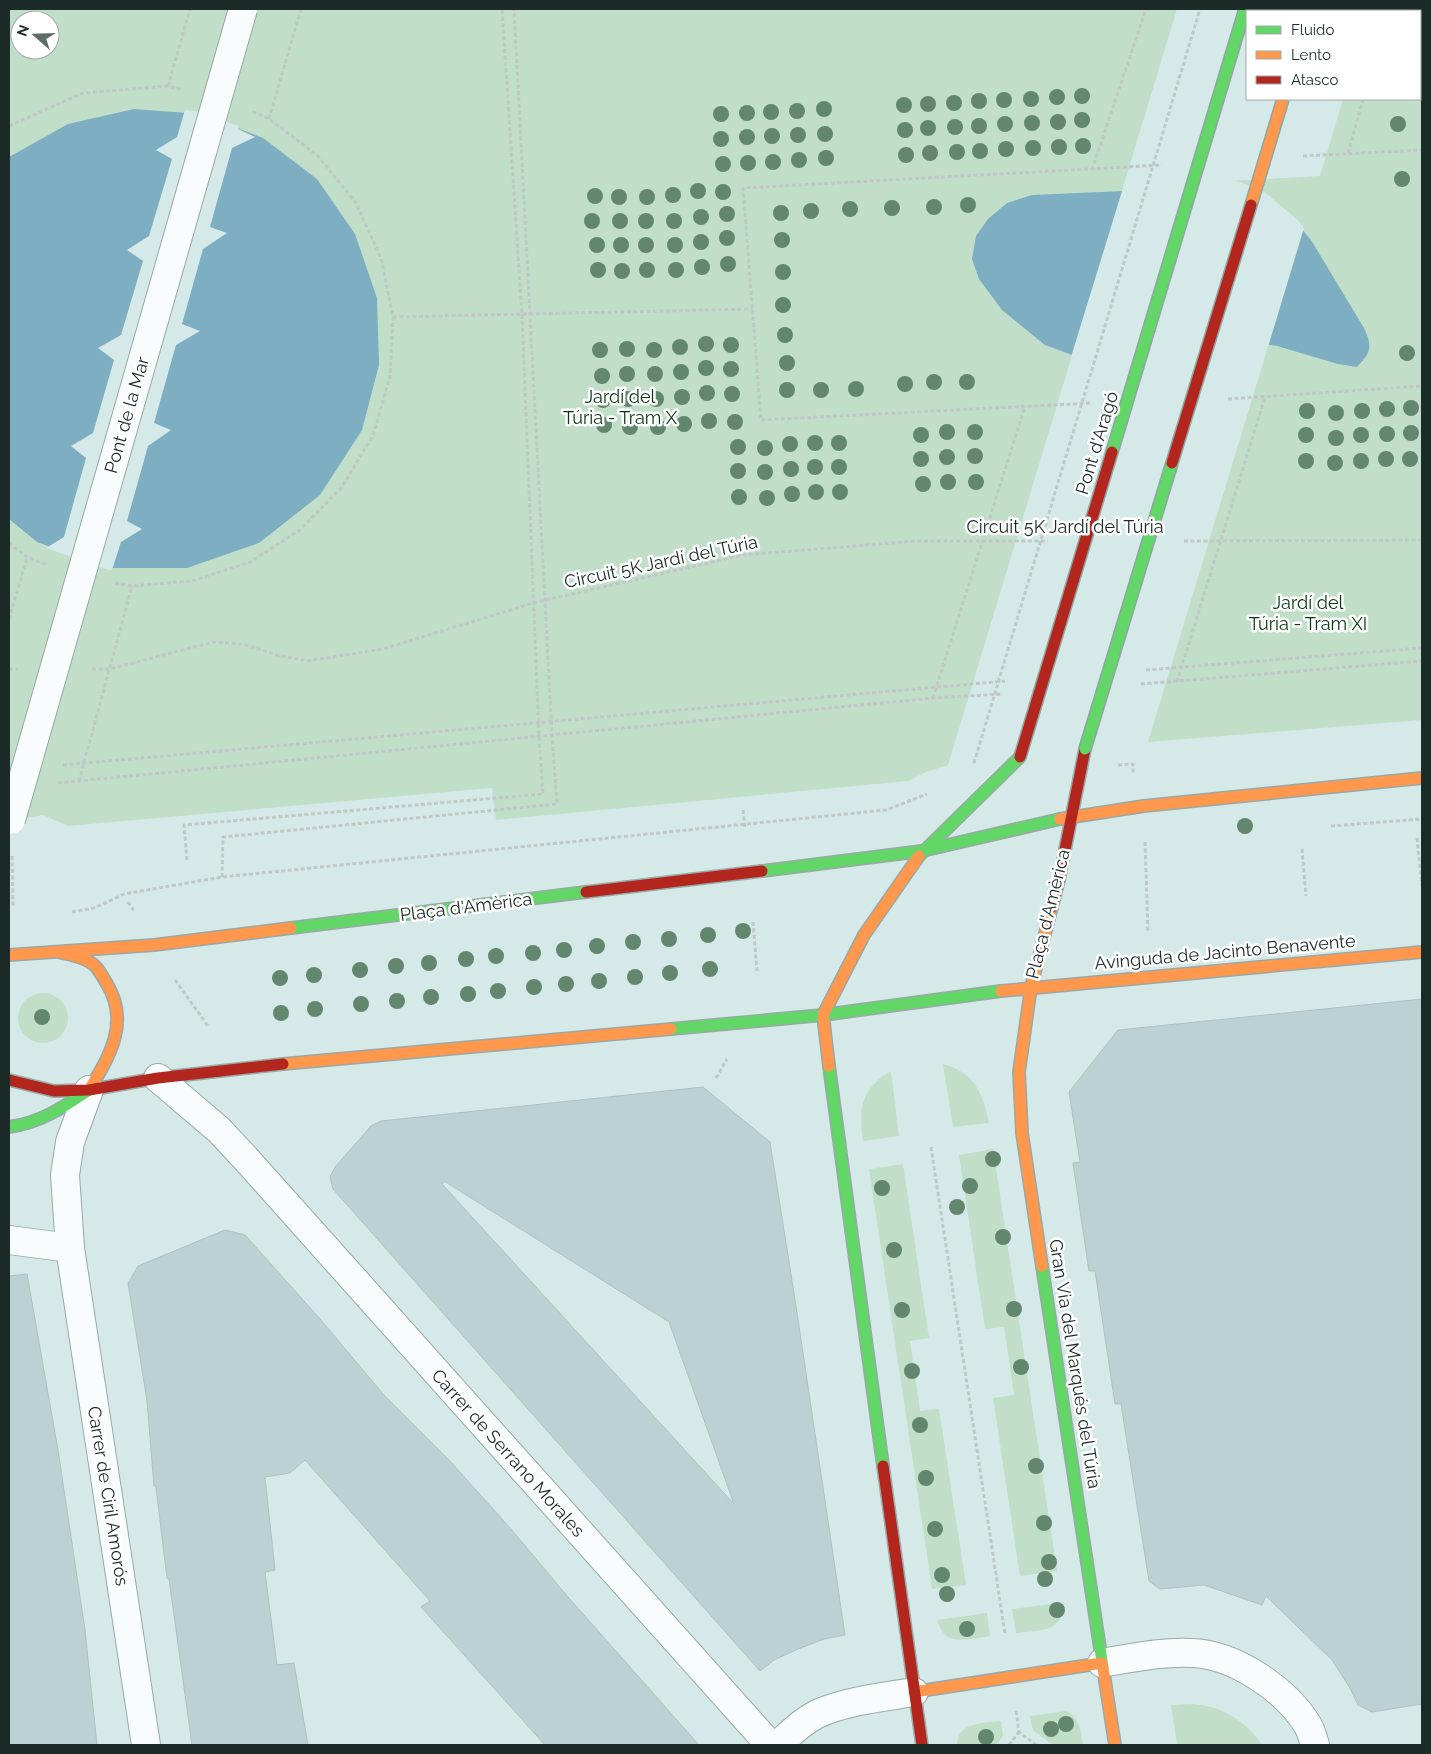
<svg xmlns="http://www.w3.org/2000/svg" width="1431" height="1754" viewBox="0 0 1431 1754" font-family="Raleway,sans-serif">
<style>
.green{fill:#c1dec9;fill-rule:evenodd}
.water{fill:#7daec2}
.pier{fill:#d5eae8}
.building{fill:#bad2d4;stroke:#b0c1c1;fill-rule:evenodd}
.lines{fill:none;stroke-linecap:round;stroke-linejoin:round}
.street-casing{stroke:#98a9a7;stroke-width:30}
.fast-casing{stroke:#98a9a7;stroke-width:14}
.slow-casing{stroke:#98a9a7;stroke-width:14}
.jam-casing{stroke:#98a9a7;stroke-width:14}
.path{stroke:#c0c8c6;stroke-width:3;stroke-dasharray:4 2.5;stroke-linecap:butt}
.street{stroke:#f9fcfc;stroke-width:28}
.fast{stroke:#63d668;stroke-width:11}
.slow{stroke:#ff974d;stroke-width:11}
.jam{stroke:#b3261e;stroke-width:11}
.street-bridge-casing{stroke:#98a9a7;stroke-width:30;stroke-linecap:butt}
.fast-bridge-casing{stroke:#8ea6a0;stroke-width:14;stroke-linecap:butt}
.slow-bridge-casing{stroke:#8ea6a0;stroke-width:14;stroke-linecap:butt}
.jam-bridge-casing{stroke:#8ea6a0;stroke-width:14;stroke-linecap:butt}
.path-bridge{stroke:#c0c8c6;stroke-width:3;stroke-dasharray:4 2.5;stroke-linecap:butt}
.street-bridge{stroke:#f9fcfc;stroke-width:28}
.fast-bridge{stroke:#63d668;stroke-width:11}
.slow-bridge{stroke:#ff974d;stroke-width:11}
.jam-bridge{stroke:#b3261e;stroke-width:11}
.tree{fill:#63876e}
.labels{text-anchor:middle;stroke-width:5;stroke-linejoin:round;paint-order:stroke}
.park-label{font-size:18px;fill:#06360b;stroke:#fff}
.street-label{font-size:18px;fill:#1c2a28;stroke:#fff}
</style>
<rect width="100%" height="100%" fill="#d5eae8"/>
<g class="green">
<path d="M9 9H1177L948 765 926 772 908 781 496 820 492 788 68 826 43 815 9 821ZM20 20H50V50H20Z"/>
<path d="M1370 9H1422V720L1148 742 1303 231 1231 181 1320 176 1343 99H1420V11H1370Z"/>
<circle cx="43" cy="1018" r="25"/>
<path d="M943 1064C974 1072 983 1093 989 1123L953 1127Z"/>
<path d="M891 1071 899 1136 863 1141C858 1108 861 1089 891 1071Z"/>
<path d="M993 1149 1057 1571 1020 1576 993 1398 1014 1395 1004 1327 985 1329 959 1155Z"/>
<path d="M903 1164 929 1338 910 1341 920 1411 939 1409 966 1585 932 1589 869 1169Z"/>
<path d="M1061 1603C1066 1633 1037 1630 1016 1633L1012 1609Z"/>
<path d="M987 1613 990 1636C967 1639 945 1648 937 1620Z"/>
<path d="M1171 1705C1181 1705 1191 1703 1200 1705 1224 1707 1250 1725 1262 1745H1177Z"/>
<path d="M1066 1711C1080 1719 1081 1730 1083 1745H1053L1033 1730 1030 1716Z"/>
<path d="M1001 1721 1003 1736 996 1745H957C957 1722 984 1723 1001 1721Z"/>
</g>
<g class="water">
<path d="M134 109 201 114 263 138 317 179 355 234 377 298 379 365 362 430 320 495 259 543 187 568H109L37 542 9 519V157L68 124Z"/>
<path d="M1147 190 1296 222 1311 240 1364 328C1373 347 1371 352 1357 367L1338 364 1277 346 1168 328 1072 355 1045 345 1002 310 979 279 972 259 976 236 988 219 1007 203 1032 195Z"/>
</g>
<g class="pier">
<path d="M185 110 201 112 238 126V129L255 137 232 148 210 227 227 233 203 249 182 324 200 331 176 345 154 423 171 430 148 446 127 521 142 529 121 542 112 570H108L46 548 64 537 86 458 71 446 93 433 114 360 98 348 121 335 143 261 127 250 149 236 172 159 156 150 177 137Z"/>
<path d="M1231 179 1262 190 1298 220 1304 228 1268 347 1230 342 1167 331H1154L1110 350 1085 356 1071 357 1123 188H1147Z"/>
</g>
<g class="building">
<path d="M1422 999V1704L1372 1712 1358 1705 1350 1688 1332 1660 1266 1596 1262 1605 1204 1585 1160 1589 1149 1581 1121 1404H1115L1095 1271H1089L1073 1163 1080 1162 1069 1092 1118 1030Z"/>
<path d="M703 1087 770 1142 796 1306 845 1635 824 1639 798 1649 774 1660 760 1671 333 1189 330 1177 335 1167 371 1126 381 1121ZM444 1181 669 1322 734 1504 442 1184Z"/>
<path d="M225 1230 245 1235 321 1320 383 1394 449 1460 511 1529 568 1597 699 1745H545L421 1607 430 1601 305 1460 290 1473 265 1477 275 1570 265 1572 277 1665 294 1663 308 1745H192L169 1579 167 1578 156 1487 154 1486 147 1401 128 1283 138 1266Z"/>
<path d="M27 1274 58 1450 85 1630 97 1745H9V1276Z"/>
</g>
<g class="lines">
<g class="street-casing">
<g id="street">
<path d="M158 1078 219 1130 247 1160 770 1745"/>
<path d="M89 1090 70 1142 65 1175 70 1248 146 1745"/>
<path d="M9 1240 70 1248"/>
<path d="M1102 1663C1132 1658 1163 1651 1193 1653 1235 1655 1285 1689 1307 1724 1311 1730 1313 1738 1315 1745"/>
<path d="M778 1745C789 1734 802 1722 817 1714 846 1701 883 1697 914 1692"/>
</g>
</g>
<g class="fast-casing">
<g id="fast">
<path d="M919 856 1020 757"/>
<path d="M762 871 922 851 1060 819"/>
<path d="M291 928 586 892"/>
<path d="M671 1029 823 1015 1001 991"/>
<path d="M829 1066 883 1466"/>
<path d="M9 1127C40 1123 64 1107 89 1090"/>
<path d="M1042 1266 1103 1668"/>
</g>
</g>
<g class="slow-casing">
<g id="slow">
<path d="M1060 819 1144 806 1422 778"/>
<path d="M62 953C72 955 86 958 94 965 99 969 103 978 107 984 130 1022 110 1056 89 1090"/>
<path d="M9 955 154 945 291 928"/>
<path d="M1001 991 1422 952"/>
<path d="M283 1064 671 1029"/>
<path d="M829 1066 823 1015 864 935 919 856"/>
<path d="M1042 1266 1022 1133 1019 1072 1031 987 1052 907"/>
<path d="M1103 1668 1115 1745"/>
<path d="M914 1692 1102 1663"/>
</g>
</g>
<g class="jam-casing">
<g id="jam">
<path d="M1309 11 1310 9"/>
<path d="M586 892 762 871"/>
<path d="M1052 907 1059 880 1085 749"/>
<path d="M9 1080 54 1091 89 1090 158 1078 283 1064"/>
<path d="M883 1466 922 1745"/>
</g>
</g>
<g class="path">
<path d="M1388 11 1389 9"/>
<path d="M168 86 190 9"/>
<path d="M269 119 301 9"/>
<path d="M9 126 83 93 168 86 183 90"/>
<path d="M1348 153 1363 99"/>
<path d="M1303 156 1422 150"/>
<path d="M1092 170 1146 9"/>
<path d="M393 317 753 309"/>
<path d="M1228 399 1422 386"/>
<path d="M1090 403 761 420 743 188 1162 165"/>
<path d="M1184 541 1422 540"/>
<path d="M9 543 27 557 47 565"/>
<path d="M115 583 132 586 192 581 250 562 300 530 342 487 373 435 390 377 393 317 381 258 356 203 318 156 269 119 251 111"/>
<path d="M9 619 27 558"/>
<path d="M9 669H18"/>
<path d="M92 669H110L213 642 243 644 277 655 307 661 383 649 533 603 743 555 916 541H1048"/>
<path d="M1146 670 1422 648"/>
<path d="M1177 682 1265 397"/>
<path d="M1141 684 1422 661"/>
<path d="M933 698 1025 406"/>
<path d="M63 765 1005 681"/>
<path d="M1118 765 1133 764V773"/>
<path d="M79 781 132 586"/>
<path d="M58 783 933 698 1003 694"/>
<path d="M743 810 745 829"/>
<path d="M1331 826 1422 819"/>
<path d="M1417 838 1422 886"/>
<path d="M1145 842 1148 933"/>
<path d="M1302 849 1306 896"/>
<path d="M12 856 13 907"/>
<path d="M187 860 184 825 543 794 539 737 522 315 502 9"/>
<path d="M222 877 223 837 557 804 552 735 514 9"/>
<path d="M128 902 134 911"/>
<path d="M72 912 94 908 124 894 222 877 886 810 927 794"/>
<path d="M753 922 757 971"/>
<path d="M175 980 208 1026"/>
<path d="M716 1078 727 1059"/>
<path d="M931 1147 1005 1634"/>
<path d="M1016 1711 1019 1732 1036 1745"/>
<path d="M1009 1745 1019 1732"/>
</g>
<use href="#street" class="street"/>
<use href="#fast" class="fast"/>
<use href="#slow" class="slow"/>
<use href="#jam" class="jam"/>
<g class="street-bridge-casing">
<path id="street-bridge" d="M11 820 243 9"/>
</g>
<g class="fast-bridge-casing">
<g id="fast-bridge">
<path d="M1112 452 1245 9"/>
<path d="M1085 749 1172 463"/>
</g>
</g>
<g class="slow-bridge-casing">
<path id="slow-bridge" d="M1251 205 1283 99"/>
</g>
<g class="jam-bridge-casing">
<g id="jam-bridge">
<path d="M1172 463 1251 205"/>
<path d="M1020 757 1112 452"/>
</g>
</g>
<path class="path-bridge" d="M974 763 1200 9"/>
<use href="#street-bridge" class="street-bridge"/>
<use href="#fast-bridge" class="fast-bridge"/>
<use href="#slow-bridge" class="slow-bridge"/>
<use href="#jam-bridge" class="jam-bridge"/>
</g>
<g class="tree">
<circle cx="1082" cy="96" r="8"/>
<circle cx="1057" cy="97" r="8"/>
<circle cx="1031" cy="99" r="8"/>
<circle cx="1004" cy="100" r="8"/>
<circle cx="979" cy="101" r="8"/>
<circle cx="954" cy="103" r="8"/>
<circle cx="928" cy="104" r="8"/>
<circle cx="904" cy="105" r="8"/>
<circle cx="824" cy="109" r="8"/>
<circle cx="797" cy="111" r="8"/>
<circle cx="771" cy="112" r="8"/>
<circle cx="747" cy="113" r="8"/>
<circle cx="721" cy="114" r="8"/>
<circle cx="1082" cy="120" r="8"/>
<circle cx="1058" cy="122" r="8"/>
<circle cx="1032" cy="123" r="8"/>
<circle cx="1005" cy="124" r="8"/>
<circle cx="1398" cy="124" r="8"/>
<circle cx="979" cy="126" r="8"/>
<circle cx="955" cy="127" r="8"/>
<circle cx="928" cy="128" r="8"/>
<circle cx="905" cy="130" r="8"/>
<circle cx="825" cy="134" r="8"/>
<circle cx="798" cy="135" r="8"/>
<circle cx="772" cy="136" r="8"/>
<circle cx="747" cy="137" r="8"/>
<circle cx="721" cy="139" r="8"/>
<circle cx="1083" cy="146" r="8"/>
<circle cx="1059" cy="147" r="8"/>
<circle cx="1033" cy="148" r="8"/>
<circle cx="1006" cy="149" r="8"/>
<circle cx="980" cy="151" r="8"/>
<circle cx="957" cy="152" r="8"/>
<circle cx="930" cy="153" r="8"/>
<circle cx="906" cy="155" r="8"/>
<circle cx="826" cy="158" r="8"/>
<circle cx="799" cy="160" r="8"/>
<circle cx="773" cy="162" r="8"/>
<circle cx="748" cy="163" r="8"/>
<circle cx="723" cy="164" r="8"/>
<circle cx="1402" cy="179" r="8"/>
<circle cx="698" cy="191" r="8"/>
<circle cx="723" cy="192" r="8"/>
<circle cx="673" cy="195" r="8"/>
<circle cx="595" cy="196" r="8"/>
<circle cx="619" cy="197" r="8"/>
<circle cx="647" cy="197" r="8"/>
<circle cx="968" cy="205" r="8"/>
<circle cx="934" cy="207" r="8"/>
<circle cx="892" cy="208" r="8"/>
<circle cx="850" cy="209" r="8"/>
<circle cx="811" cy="211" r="8"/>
<circle cx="781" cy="213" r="8"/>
<circle cx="727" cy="214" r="8"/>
<circle cx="701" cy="217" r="8"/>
<circle cx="592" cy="221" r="8"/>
<circle cx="620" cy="221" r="8"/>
<circle cx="646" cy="221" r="8"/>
<circle cx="674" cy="221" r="8"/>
<circle cx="727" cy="238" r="8"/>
<circle cx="782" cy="240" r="8"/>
<circle cx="701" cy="242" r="8"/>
<circle cx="597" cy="245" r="8"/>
<circle cx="621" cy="245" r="8"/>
<circle cx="646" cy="245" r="8"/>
<circle cx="675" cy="245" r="8"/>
<circle cx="728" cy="264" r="8"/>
<circle cx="702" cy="267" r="8"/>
<circle cx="598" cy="270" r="8"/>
<circle cx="647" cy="270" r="8"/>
<circle cx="676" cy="270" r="8"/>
<circle cx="622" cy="271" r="8"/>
<circle cx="783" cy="272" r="8"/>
<circle cx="783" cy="305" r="8"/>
<circle cx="785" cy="335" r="8"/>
<circle cx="706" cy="344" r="8"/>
<circle cx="731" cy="345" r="8"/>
<circle cx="680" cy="347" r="8"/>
<circle cx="627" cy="349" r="8"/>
<circle cx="600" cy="350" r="8"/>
<circle cx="654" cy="350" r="8"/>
<circle cx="1407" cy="353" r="8"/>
<circle cx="787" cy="363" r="8"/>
<circle cx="706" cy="368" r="8"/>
<circle cx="731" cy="369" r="8"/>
<circle cx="681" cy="372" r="8"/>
<circle cx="627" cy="374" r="8"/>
<circle cx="655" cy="374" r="8"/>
<circle cx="602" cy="376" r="8"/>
<circle cx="934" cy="382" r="8"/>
<circle cx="967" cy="382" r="8"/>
<circle cx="905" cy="384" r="8"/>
<circle cx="856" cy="389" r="8"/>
<circle cx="787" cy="390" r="8"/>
<circle cx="821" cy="390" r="8"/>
<circle cx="707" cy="393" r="8"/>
<circle cx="732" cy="394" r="8"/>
<circle cx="682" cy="397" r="8"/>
<circle cx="628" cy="399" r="8"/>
<circle cx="656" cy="399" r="8"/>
<circle cx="603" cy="400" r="8"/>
<circle cx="1411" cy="408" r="8"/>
<circle cx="1387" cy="409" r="8"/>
<circle cx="1307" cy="411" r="8"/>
<circle cx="1362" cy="411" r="8"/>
<circle cx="1336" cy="413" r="8"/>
<circle cx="709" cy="421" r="8"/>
<circle cx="735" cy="422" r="8"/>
<circle cx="684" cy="424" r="8"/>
<circle cx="604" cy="425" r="8"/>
<circle cx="630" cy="427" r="8"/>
<circle cx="658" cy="427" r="8"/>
<circle cx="947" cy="432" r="8"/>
<circle cx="975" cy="432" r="8"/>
<circle cx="1411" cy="433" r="8"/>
<circle cx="1387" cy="434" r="8"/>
<circle cx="921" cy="435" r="8"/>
<circle cx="1306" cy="435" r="8"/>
<circle cx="1361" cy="435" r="8"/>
<circle cx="1336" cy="438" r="8"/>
<circle cx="815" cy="443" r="8"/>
<circle cx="839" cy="443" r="8"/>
<circle cx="790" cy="444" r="8"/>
<circle cx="738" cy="447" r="8"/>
<circle cx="765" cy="448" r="8"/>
<circle cx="975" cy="456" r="8"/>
<circle cx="947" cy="457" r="8"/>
<circle cx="921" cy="459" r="8"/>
<circle cx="1386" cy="459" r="8"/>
<circle cx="1410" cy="459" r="8"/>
<circle cx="1306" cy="461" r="8"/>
<circle cx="1361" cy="461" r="8"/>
<circle cx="1335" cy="463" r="8"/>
<circle cx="815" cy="467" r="8"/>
<circle cx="839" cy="467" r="8"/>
<circle cx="791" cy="469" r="8"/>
<circle cx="738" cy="471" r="8"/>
<circle cx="765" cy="472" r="8"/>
<circle cx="948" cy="482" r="8"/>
<circle cx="976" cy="482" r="8"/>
<circle cx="923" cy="484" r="8"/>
<circle cx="816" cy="492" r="8"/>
<circle cx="840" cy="492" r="8"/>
<circle cx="792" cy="494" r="8"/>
<circle cx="739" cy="497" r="8"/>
<circle cx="767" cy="498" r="8"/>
<circle cx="1245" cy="826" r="8"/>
<circle cx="743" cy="931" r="8"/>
<circle cx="708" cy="935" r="8"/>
<circle cx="669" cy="939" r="8"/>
<circle cx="633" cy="942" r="8"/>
<circle cx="597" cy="946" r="8"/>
<circle cx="564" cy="950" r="8"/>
<circle cx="533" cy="953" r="8"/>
<circle cx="496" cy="956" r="8"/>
<circle cx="466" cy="959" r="8"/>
<circle cx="429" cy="963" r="8"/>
<circle cx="396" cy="966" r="8"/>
<circle cx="710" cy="969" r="8"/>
<circle cx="360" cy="970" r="8"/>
<circle cx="670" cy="973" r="8"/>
<circle cx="314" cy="975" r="8"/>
<circle cx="635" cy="977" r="8"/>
<circle cx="280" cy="978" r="8"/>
<circle cx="599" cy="981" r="8"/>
<circle cx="566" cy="984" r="8"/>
<circle cx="534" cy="987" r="8"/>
<circle cx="498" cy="991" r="8"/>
<circle cx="468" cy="994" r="8"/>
<circle cx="431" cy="997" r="8"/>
<circle cx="397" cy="1001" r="8"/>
<circle cx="361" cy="1004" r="8"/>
<circle cx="315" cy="1009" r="8"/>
<circle cx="281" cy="1013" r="8"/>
<circle cx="42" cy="1017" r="8"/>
<circle cx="993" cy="1159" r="8"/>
<circle cx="970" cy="1186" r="8"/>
<circle cx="882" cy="1188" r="8"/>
<circle cx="957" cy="1207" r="8"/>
<circle cx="1003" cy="1237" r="8"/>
<circle cx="894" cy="1250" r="8"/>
<circle cx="1014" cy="1309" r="8"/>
<circle cx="902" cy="1310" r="8"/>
<circle cx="1021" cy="1367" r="8"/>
<circle cx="912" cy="1371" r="8"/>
<circle cx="920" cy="1425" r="8"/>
<circle cx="1036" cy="1466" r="8"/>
<circle cx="926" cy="1478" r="8"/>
<circle cx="1044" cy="1523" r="8"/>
<circle cx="935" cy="1529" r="8"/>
<circle cx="1049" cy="1562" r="8"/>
<circle cx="942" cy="1575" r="8"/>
<circle cx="1045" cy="1579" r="8"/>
<circle cx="947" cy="1594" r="8"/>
<circle cx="1057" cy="1610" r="8"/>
<circle cx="967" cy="1629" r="8"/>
<circle cx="1066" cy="1724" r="8"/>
<circle cx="1051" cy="1729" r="8"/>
<circle cx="986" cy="1737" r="8"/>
</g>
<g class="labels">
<g class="park-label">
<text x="620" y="403">Jardí del<tspan x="620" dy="21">Túria - Tram X</tspan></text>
<text x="1308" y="609">Jardí del<tspan x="1308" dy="21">Túria - Tram XI</tspan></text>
</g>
<g class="street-label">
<text transform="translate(127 415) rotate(-74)" y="6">Pont de la Mar</text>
<text transform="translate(1097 443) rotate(-73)" y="6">Pont d'Aragó</text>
<text x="1065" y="533">Circuit 5K Jardí del Túria</text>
<text transform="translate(661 562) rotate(-12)" y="6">Circuit 5K Jardí del Túria</text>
<text transform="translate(466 907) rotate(-7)" y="6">Plaça d'Amèrica</text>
<text transform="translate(1048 914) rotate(-76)" y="6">Plaça d'Amèrica</text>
<text transform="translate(1225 952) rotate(-5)" y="6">Avinguda de Jacinto Benavente</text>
<text transform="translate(1075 1364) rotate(81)" y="6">Gran Via del Marqués del Túria</text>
<text transform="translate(508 1453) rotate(48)" y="6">Carrer de Serrano Morales</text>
<text transform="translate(108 1496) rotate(81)" y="6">Carrer de Ciril Amorós</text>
</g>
</g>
<rect width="1431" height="1754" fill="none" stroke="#1c2a28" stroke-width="20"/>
<rect x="1246" y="10" width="175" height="90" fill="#ffffff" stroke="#a4aaa9"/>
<rect x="1256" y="26" width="25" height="8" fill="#63d668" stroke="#a4aaa9"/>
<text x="1291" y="35" font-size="15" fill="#1c2a28">Fluido</text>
<rect x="1256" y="51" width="25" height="8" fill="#ff974d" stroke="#a4aaa9"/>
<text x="1291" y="60" font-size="15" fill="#1c2a28">Lento</text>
<rect x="1256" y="76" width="25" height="8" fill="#b3261e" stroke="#a4aaa9"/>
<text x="1291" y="85" font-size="15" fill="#1c2a28">Atasco</text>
<g transform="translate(35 35) rotate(290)"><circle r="24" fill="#ffffff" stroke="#a4aaa9"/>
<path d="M0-4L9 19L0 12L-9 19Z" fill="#5d6d6b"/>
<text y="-8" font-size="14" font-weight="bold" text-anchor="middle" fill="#1c2a28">N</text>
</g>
</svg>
